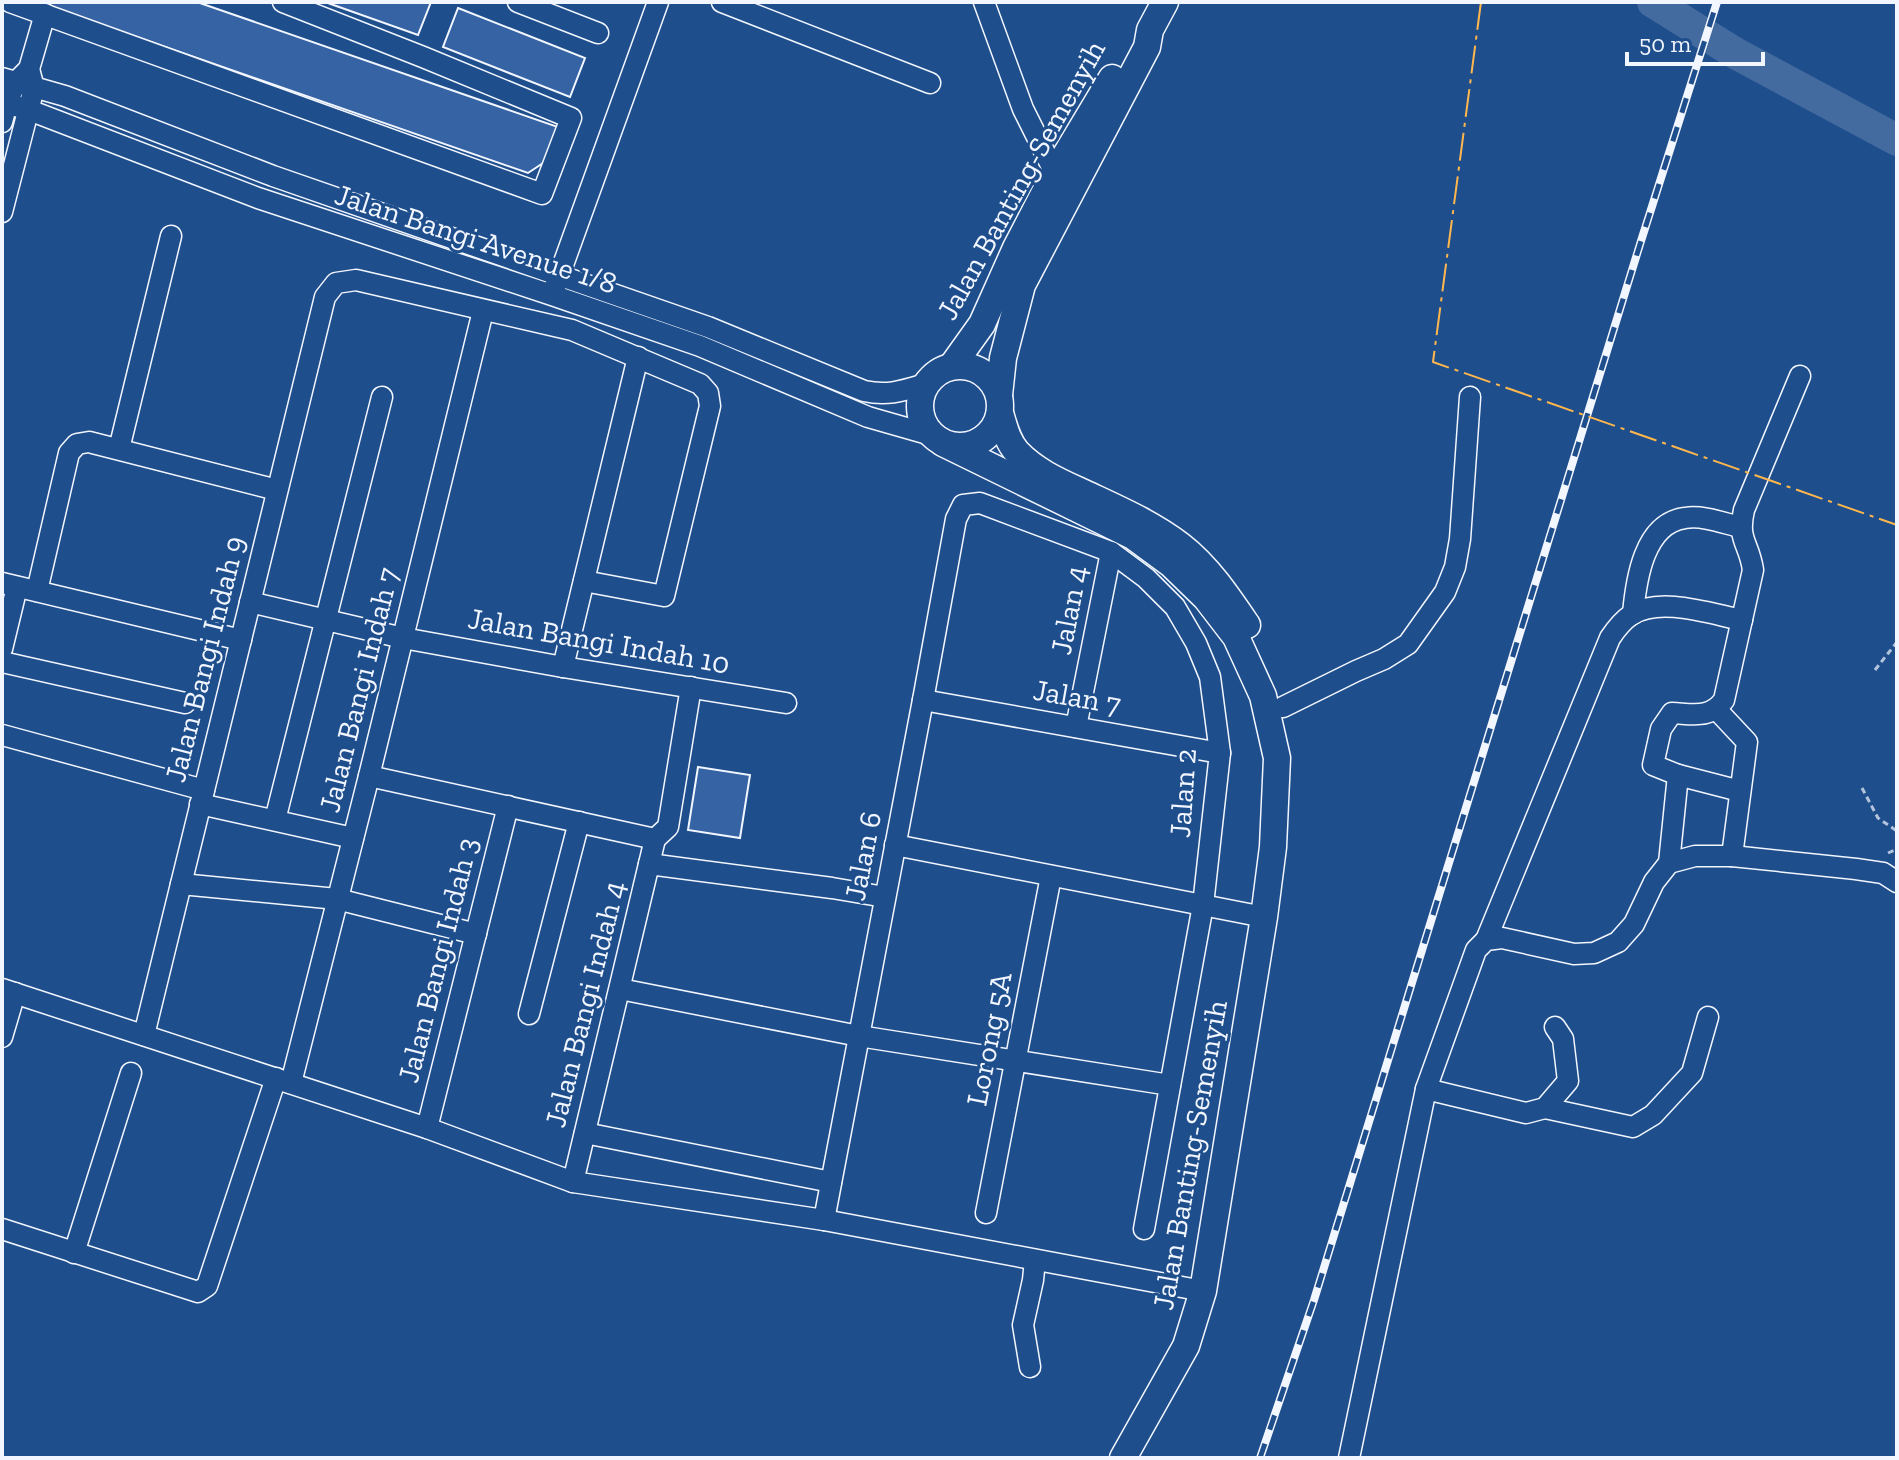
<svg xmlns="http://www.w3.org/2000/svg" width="1899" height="1460" viewBox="0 0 1899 1460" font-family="'Zilla Slab',serif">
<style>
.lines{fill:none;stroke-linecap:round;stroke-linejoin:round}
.river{stroke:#446ba0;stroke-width:32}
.building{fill:#3563a3;stroke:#f2f6ff;stroke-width:2}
.minor-casing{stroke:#f2f6ff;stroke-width:23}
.major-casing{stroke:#f2f6ff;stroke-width:29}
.path{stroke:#b3c4dc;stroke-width:3;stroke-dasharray:6 4;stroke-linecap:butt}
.minor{stroke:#1f4e8c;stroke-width:20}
.major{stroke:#1f4e8c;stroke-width:26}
.rail-casing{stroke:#f2f6ff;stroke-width:8}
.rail{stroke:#1f4e8c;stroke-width:5;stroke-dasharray:15;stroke-linecap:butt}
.power{stroke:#ffb74d;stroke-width:2;stroke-dasharray:28 6 4 6;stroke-linecap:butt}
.labels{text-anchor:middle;stroke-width:6;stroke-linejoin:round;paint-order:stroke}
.street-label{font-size:30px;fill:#f2f6ff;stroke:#1f4e8c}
</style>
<rect width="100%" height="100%" fill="#1f4e8c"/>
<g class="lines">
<path class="river" d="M1653 2 1735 53 1897 140"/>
</g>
<g class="building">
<path d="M36 2H197L558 127 546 161 528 173Z"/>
<path d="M325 2H431L418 35Z"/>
<path d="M458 8 585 58 570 97 443 47Z"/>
<path d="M698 767 750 775 740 838 688 830Z"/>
</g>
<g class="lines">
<g class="minor-casing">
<g id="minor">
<path d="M10 2 542 194 571 118 423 57 283 2"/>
<path d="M518 2 598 33"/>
<path d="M722 2 930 83"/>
<path d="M984 2 1023 109 1055 173"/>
<path d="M2 78 65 96 273 176 708 327 864 391C888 396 902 391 926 384"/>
<path d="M2 102 29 110 258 198 552 295 700 346 868 417 931 435"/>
<path d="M2 122 7 103 16 82 29 69 45 14"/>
<path d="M2 212 34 88 29 69"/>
<path d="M555 287 658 2"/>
<path d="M119 449 171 236"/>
<path d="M2 583 241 640"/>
<path d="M37 591 69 453 77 444 89 442 277 490"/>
<path d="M250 602 403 638 563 667 786 703"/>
<path d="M1633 614C1636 580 1644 523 1685 518 1703 515 1723 523 1740 527"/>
<path d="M2 649 17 587"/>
<path d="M2 662 185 703"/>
<path d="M563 667 638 357"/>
<path d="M923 700 1220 753"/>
<path d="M1283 707 1356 671 1384 659 1408 644 1445 592 1455 567 1460 539 1470 397"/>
<path d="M1717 710 1747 742 1732 856"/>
<path d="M1076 727 1111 552"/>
<path d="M2 735 204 790"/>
<path d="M1678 775 1653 765 1661 729 1672 713C1694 714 1710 719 1724 700L1753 570C1749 542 1737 541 1744 510L1800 376"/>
<path d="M369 776 655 839"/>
<path d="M200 804 353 838"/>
<path d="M275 820 382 397"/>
<path d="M655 839 668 827 691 687"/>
<path d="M895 845 1264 917"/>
<path d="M1669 863 1678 775 1740 791"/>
<path d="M649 864 832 888 885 897"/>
<path d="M181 884 337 899 476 934"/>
<path d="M1486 940 1610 638C1616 629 1622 621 1631 615 1660 596 1711 614 1742 620"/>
<path d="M2 989 427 1128 573 1182 824 1220 1203 1291"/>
<path d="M620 989 859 1036 1170 1085"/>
<path d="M529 1014 579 822"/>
<path d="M144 1035 325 297 336 283 356 280 572 330 700 384 708 393 710 406 664 596 584 581"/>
<path d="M2 1037 15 993"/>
<path d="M291 1083 369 776 483 311"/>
<path d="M1426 1089 1526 1113 1545 1108 1568 1081 1563 1039 1555 1027"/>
<path d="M1545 1108 1633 1127 1653 1115 1692 1073 1708 1017"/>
<path d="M427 1128 508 806"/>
<path d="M585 1133 831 1182"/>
<path d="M573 1182 655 839"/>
<path d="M986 1213 1051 876"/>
<path d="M824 1220 923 700 956 519 963 505 980 503 1111 552 1146 578 1175 607 1196 643 1210 677 1220 753 1203 905 1144 1229"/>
<path d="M2 1229 198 1292 207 1286 276 1078"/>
<path d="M74 1253 131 1073"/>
<path d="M1030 1367 1023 1325 1033 1280 1035 1260"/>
<path d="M1349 1458 1426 1089 1476 950 1486 940 1502 938 1574 954 1594 953 1618 942 1634 924 1654 882 1669 863 1695 856H1732L1856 869 1883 873 1897 882"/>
</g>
</g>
<g class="major-casing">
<g id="major">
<path d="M952 366 982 324 1016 248 1055 173 1112 78"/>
<circle cx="960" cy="406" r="40"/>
<path d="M999 395 1003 358 1022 285 1147 47 1150 30 1165 2"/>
<path d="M1000 413C1004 426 1007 441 1017 452 1036 472 1060 482 1084 493 1118 509 1151 523 1181 546 1208 567 1228 597 1247 625"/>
<path d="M943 443 1133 536 1171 564 1206 598 1236 637 1263 696 1277 758 1273 847 1264 917 1203 1291 1186 1346 1123 1458"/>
</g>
</g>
<g class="path">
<path d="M1875 670 1897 642"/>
<path d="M1862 788 1878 818 1897 831"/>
<path d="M1888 853 1897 849"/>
</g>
<use href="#minor" class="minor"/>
<use href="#major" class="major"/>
<g class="rail-casing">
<path id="rail" d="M1260 1458 1314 1300 1641 241 1717 2"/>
</g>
<use href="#rail" class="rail"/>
<path class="power" d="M1481 2 1433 362 1897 525"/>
</g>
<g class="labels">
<g class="street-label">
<text transform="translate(1021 180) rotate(-61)" y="10">Jalan Banting-Semenyih</text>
<text transform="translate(476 239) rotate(18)" y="10">Jalan Bangi Avenue 1/8</text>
<text transform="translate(1069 610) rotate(-79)" y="10">Jalan 4</text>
<text transform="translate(599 641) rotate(10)" y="10">Jalan Bangi Indah 10</text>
<text transform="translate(205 659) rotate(-76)" y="10">Jalan Bangi Indah 9</text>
<text transform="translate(359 690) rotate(-76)" y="10">Jalan Bangi Indah 7</text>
<text transform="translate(1077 697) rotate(10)" y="10">Jalan 7</text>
<text transform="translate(1183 793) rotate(-86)" y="10">Jalan 2</text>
<text transform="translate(863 856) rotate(-79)" y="10">Jalan 6</text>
<text transform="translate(438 960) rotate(-76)" y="10">Jalan Bangi Indah 3</text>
<text transform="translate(585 1004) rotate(-76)" y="10">Jalan Bangi Indah 4</text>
<text transform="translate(989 1039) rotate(-79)" y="10">Lorong 5A</text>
<text transform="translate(1190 1155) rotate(-80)" y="10">Jalan Banting-Semenyih</text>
</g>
</g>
<rect width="1899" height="1460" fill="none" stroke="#f2f6ff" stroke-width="8"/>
<path d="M1627 52v12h136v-12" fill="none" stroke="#f2f6ff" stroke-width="4"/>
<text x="1639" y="52" font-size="24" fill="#f2f6ff" stroke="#1f4e8c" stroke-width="6" paint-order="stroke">50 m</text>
</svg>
